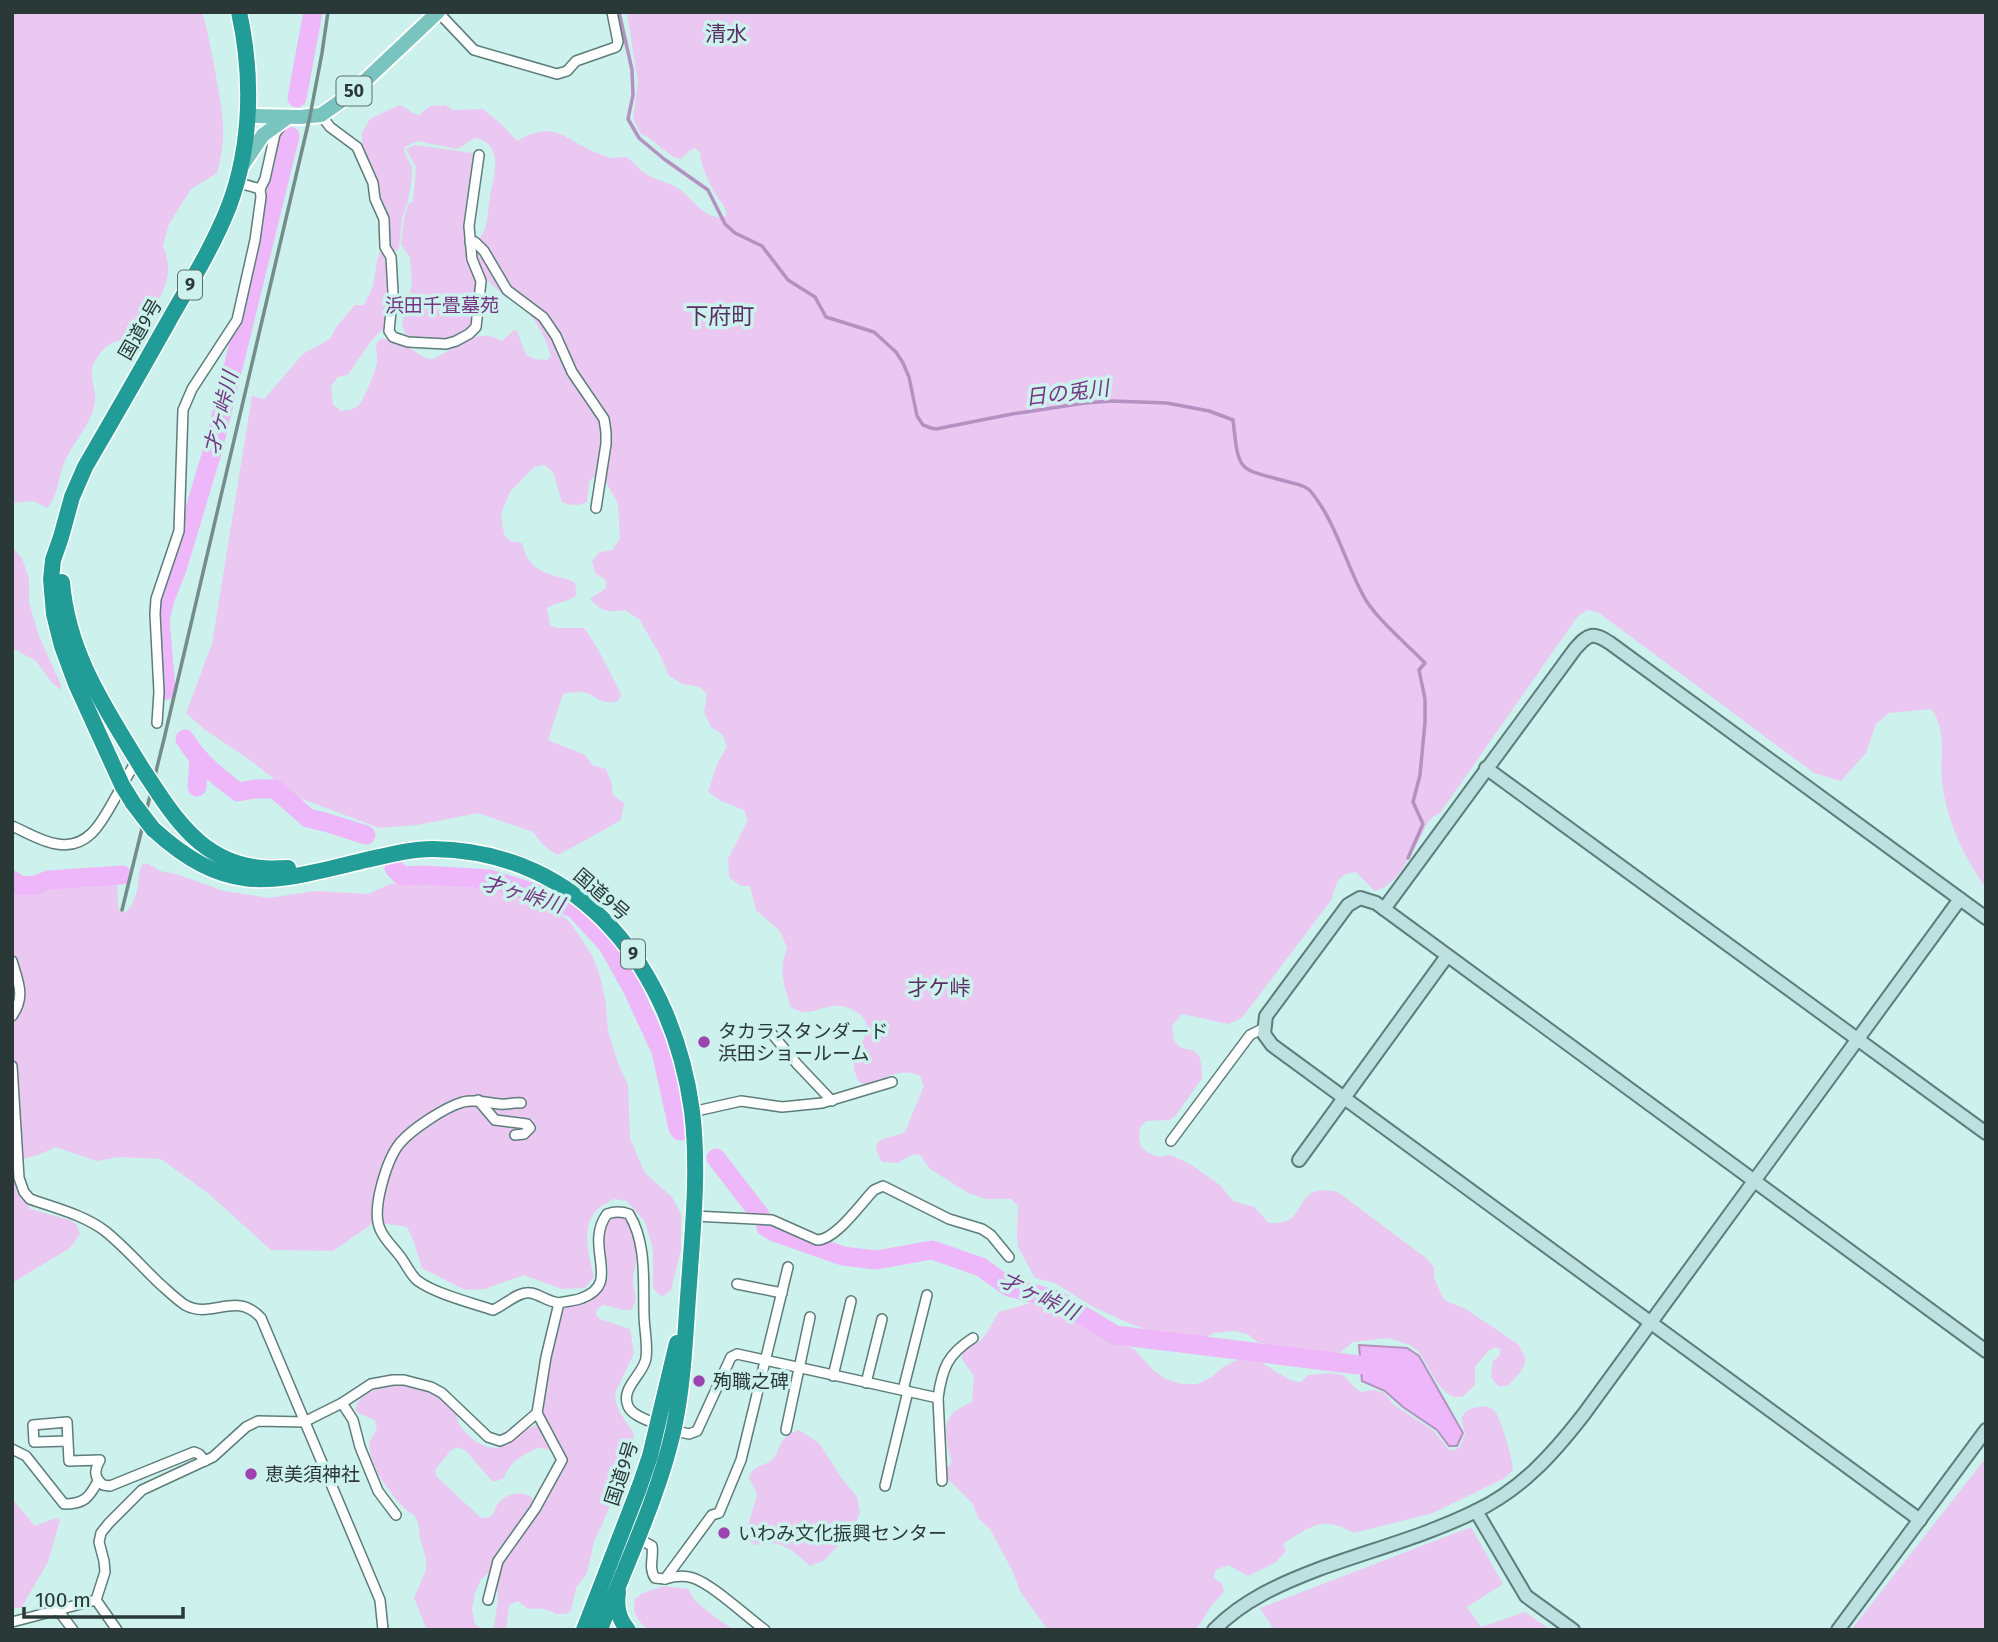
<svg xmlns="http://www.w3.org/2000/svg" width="1998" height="1642" viewBox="0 0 1998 1642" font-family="'Fira Sans','Noto Sans JP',sans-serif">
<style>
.green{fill:#ebc8f2;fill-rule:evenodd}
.water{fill:#eeb7fa;stroke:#b391c0;stroke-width:2}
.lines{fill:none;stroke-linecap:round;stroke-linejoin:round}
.stream{stroke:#b391c0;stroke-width:3.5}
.river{stroke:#eeb7fa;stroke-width:19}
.street-casing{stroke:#5c7d7a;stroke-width:12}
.secondary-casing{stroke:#5c7d7a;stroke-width:16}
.primary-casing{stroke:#fff;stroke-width:18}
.highway-casing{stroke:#fff;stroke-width:19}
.street{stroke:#fff;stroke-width:9}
.secondary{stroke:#bde1e0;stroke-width:12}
.primary{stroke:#7ac4c0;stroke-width:14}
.highway{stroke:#229c96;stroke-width:16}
.rail{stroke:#748d8a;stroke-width:3.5}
.highway-bridge-casing{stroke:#fff;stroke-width:19;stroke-linecap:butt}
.highway-bridge{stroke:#229c96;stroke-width:16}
.poi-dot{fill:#9d44b0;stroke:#cdf1ed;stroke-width:2.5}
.labels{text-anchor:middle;stroke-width:7;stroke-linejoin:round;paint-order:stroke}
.shield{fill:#cdf1ed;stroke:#5b706e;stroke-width:2}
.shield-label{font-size:18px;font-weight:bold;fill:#2a3937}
.park-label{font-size:19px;fill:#753583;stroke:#cdf1ed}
.street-label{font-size:19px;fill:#2a3937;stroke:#cdf1ed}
.poi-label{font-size:19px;fill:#2a3937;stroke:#cdf1ed;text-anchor:start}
.neighbourhood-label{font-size:21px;fill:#5b2f64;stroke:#cdf1ed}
.water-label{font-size:21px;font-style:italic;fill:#753583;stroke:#cdf1ed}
.quarter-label{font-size:23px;fill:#5b2f64;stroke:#cdf1ed}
</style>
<rect width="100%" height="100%" fill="#cdf1ed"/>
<g class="green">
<path d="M12 12H202C208 30 210 47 214 65 221 107 229 130 217 173L191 189 169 224 163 246C174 272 166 287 153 310 149 318 145 328 138 332 119 346 111 334 95 361 86 376 99 391 94 407 89 428 68 448 62 469 57 484 58 496 47 508L33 501 12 503Z"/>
<path d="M627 12H1986V889C1964 855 1950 829 1943 789 1938 762 1949 732 1931 709L1889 713 1876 724 1866 753 1841 781 1814 773 1599 613 1588 610 1578 616 1440 813C1439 813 1431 818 1431 819 1425 824 1424 832 1420 838 1409 857 1397 886 1375 891L1356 872C1338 874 1336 883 1332 899L1242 1018 1228 1024 1182 1014 1172 1026C1173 1030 1173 1039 1175 1042 1184 1057 1203 1037 1202 1078L1176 1115 1170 1120 1146 1121 1140 1128 1139 1138 1141 1147 1147 1152 1159 1157 1170 1155 1190 1164 1220 1185 1233 1201 1254 1207 1269 1223C1313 1227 1288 1181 1338 1192L1426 1258 1434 1267V1278L1444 1300 1466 1309 1519 1345 1526 1360 1522 1370 1508 1386H1498L1491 1377 1493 1361 1500 1355V1349L1496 1347 1489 1350 1475 1367V1385L1462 1397H1454L1446 1393 1436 1381 1420 1353 1410 1345 1388 1338 1353 1342 1341 1352 1324 1357 1257 1342 1248 1334 1234 1331 1213 1333 1202 1340 1178 1338 1150 1331 1124 1321 1093 1307 1055 1283 1035 1278 1018 1247 1017 1236 1018 1206 1011 1199H986L968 1193 930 1169 921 1156 914 1154 897 1163 882 1162C865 1135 889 1140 905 1132L924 1086 920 1076C902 1067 885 1078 868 1085L859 1082C855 1074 852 1066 855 1056 860 1042 877 1026 858 1013 827 993 816 1023 791 1007 784 985 778 971 787 948L780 931 756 910 750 886H741L729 877 728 859 748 820 744 810 721 801 708 792 717 764 727 747 723 735 711 727 704 712 707 694 700 687 683 684 669 676 660 655 639 619 625 610C609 613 601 611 590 599L606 588V580L595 573 592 561 600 552 612 550 620 539 618 503 604 479 593 477 589 482 587 502C578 506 571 506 562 502L553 472 545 465 534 467 510 492 501 514 504 535 510 541 522 543C526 564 539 572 559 577 564 579 572 579 575 584 576 586 576 594 576 596 567 603 557 601 547 608L550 625 557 628H584C599 647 609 672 621 694L618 701C599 706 596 694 582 692 577 691 568 693 563 694L548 740 585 755 592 765 606 769 612 785V794L624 803 621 820C599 832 579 845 557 855L543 845 533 832 478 813 417 825 379 828 297 797 250 760 205 730 186 713 212 644 252 396 264 399 303 354 330 339 337 326 355 305H364L373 286 377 261 388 230V212L379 196 376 180 362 146V133L370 119 399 105C407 107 411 114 419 115L430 106 445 105 453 110 483 109 501 124 517 141C552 121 561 136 592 151 597 153 606 157 612 158 618 159 621 155 627 158 634 161 637 168 643 172 653 180 669 181 682 191 695 202 707 222 726 216 727 207 721 203 717 196 709 183 701 167 700 152L695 148 689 151 681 159 673 157 649 138 641 134 633 119 638 83ZM475 138C505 144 494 175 490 197 488 208 488 218 485 229 482 235 477 242 476 248 475 281 507 296 528 313 539 323 547 343 551 356L547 360 534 359 526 355 517 331 514 330 502 341C479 328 465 342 446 352 441 354 436 359 431 359 423 359 418 353 411 349 403 344 389 338 380 339L376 344C376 351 378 356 377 362 377 368 363 402 358 406 354 410 347 410 341 411L333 404 331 386 338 377 348 375C356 363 364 350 373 339 376 335 382 331 384 327 391 313 388 271 384 256L387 252H395L399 248 402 219 408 201 412 179V167L404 151 405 147 417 141 457 149Z"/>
<path d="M415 145 473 153 475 155 468 224 479 278 475 323 469 330 450 339 426 340 410 337 405 333 402 324 412 285 410 258 401 244 404 219 408 205 413 201 416 167 406 149Z"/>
<path d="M12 547 22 558 29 579V603L39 636 61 685V690L53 684 36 661 12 648Z"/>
<path d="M143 864H149L160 871 176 874 224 891 269 898 315 891 368 894 390 884 422 881 484 884 552 908 570 922 592 955 600 976 606 1004 608 1031 618 1063 628 1085 630 1139 645 1173 672 1197 681 1214V1249L671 1290 662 1297 653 1288V1249L645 1222 627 1201 614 1199C609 1202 603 1204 599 1208 579 1224 589 1256 594 1277L585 1288 562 1289 524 1275 485 1289 465 1290 422 1268 414 1242 407 1227 375 1222 333 1251 271 1250 209 1194 161 1159 120 1157 96 1161 56 1147 38 1155 23 1159 13 1173 18 1189 30 1209 70 1220 77 1225 80 1234 70 1248 12 1283V883L25 890 50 883 112 879C121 886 116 899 119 910L124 913C138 904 138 883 140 868Z"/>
<path d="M619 1215 629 1219C634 1232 636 1245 636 1259 636 1267 632 1275 633 1283 634 1293 639 1300 631 1310 621 1311 613 1306 603 1305L596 1310V1315L600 1319 630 1329 634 1353 616 1391 615 1399 619 1411 634 1434 632 1450 627 1468 594 1542 587 1573 576 1588 571 1611 566 1614H556C547 1608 539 1608 528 1609L518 1601 509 1605 506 1630H489L494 1627 498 1600 497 1576 503 1562 545 1501 566 1463V1457C560 1446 547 1430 544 1420 540 1404 554 1321 564 1309 575 1296 601 1300 607 1281 614 1258 585 1225 619 1215Z"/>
<path d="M1031 1303 1047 1307 1065 1309 1110 1341 1122 1344 1134 1349 1153 1370 1166 1379 1182 1384H1197L1212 1377 1223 1367 1241 1358 1252 1357 1290 1380 1301 1382 1308 1375 1330 1373 1343 1375 1355 1388 1361 1392 1374 1390 1384 1393 1394 1405 1434 1431 1449 1450H1454L1460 1447 1465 1434 1461 1419C1465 1411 1469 1408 1478 1407 1484 1406 1490 1406 1494 1410 1501 1418 1513 1460 1513 1470L1503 1479 1433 1513 1354 1533C1322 1515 1311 1526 1283 1544L1286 1551 1275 1563 1248 1576 1228 1565 1215 1570 1214 1578 1222 1584 1224 1592 1211 1606 1196 1630H1048L1021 1593 1013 1572 990 1529 978 1518 973 1504 947 1478 946 1469 952 1462C947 1445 939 1422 957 1410 961 1407 967 1405 972 1402L974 1376 962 1359 961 1351C967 1346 971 1347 977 1343 987 1337 992 1322 999 1312Z"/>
<path d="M397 1384 422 1389 440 1395 455 1411 459 1424 464 1431 475 1441 487 1447 498 1448 533 1426H538L551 1447 547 1450 539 1447C524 1455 510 1460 504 1478L497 1481H492L465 1450 457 1447 450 1451 435 1470 436 1476 481 1518C487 1518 487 1519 492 1515 498 1509 492 1512 497 1505 505 1492 527 1489 536 1502L494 1559 489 1573 481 1579 475 1593 472 1609 475 1624 482 1630H427L414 1598 426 1571V1558L420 1538 418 1523 414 1515 406 1510 397 1501 379 1476 371 1458 369 1443 377 1428 375 1420 358 1413 355 1409C360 1391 381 1388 397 1384Z"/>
<path d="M799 1430 819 1443 841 1477 857 1497 860 1513 850 1534 823 1561 810 1566C791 1550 784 1539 756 1545L746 1537C747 1526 754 1507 757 1494L749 1478C753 1466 759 1467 769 1462 777 1458 777 1450 781 1443 785 1436 792 1433 799 1430Z"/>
<path d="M1985 1459 1986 1630H1851Z"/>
<path d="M12 1499 35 1526 55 1518 60 1520 48 1562 21 1608H12Z"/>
<path d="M1471 1527 1503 1584 1467 1607 1481 1627 1525 1612 1551 1630H1274L1260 1608Z"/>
<path d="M664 1586 688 1589 695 1601 715 1617 734 1630H649C637 1620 632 1615 635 1599L643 1593Z"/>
</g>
<path class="water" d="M1359 1345 1407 1348 1419 1356 1463 1433 1457 1446H1449L1437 1430 1403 1407 1385 1391 1362 1381Z"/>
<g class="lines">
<path class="stream" d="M619 12 632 70 633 95 628 119 639 138 664 159 708 190 725 224 735 233 762 246 788 280 815 297 826 317 874 332 896 352 903 363 909 377 917 416 923 425 931 428 936 429 1012 414 1085 403 1112 401 1167 403 1209 411 1233 420C1239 475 1238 468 1289 482 1297 484 1307 486 1312 493 1335 521 1346 564 1363 595 1373 616 1408 645 1425 663L1419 670 1425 699V722L1420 775 1413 802 1423 824 1408 858"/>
<g class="river">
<path d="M297 98 313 12"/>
<path d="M166 690 160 619 165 599 177 569 213 449 290 136"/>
<path d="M185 739C198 761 218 777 238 792L255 789H275L308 818 325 822 366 835"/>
<path d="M197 787 199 758"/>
<path d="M394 868 402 876 423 875 490 879 538 894 575 909 608 945 632 988 661 1051 678 1128 680 1131"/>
<path d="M12 880 21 886 35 885 48 880 122 875"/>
<path d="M716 1158 760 1215"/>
<path d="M766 1227 774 1232 843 1256 876 1260 932 1250 981 1267 1009 1287 1057 1300 1115 1335 1359 1365"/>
</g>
<g class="street-casing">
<g id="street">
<path d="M438 12 474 50 557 74 567 71 576 61 616 47 618 42 612 12"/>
<path d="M321 115 330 127 357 147 373 183 375 199 384 219 385 247 391 257 393 292 389 331 393 337 408 342 446 344 456 341 469 334 476 327 481 281 472 259 469 226 479 155"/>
<path d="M236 182 260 189"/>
<path d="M470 242H475L484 251 507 290 543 317 556 336 572 372 604 419 606 432V444L596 508"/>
<path d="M157 723 159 692 155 614 156 599 179 531 183 410 192 389 237 320 255 240 261 197 260 189 265 179 275 134 280 127"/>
<path d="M12 826C26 832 42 842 57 844 91 850 104 817 118 793 124 782 130 771 137 760"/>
<path d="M12 961C18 981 26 997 12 1016"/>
<path d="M768 1029 797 1064 832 1101"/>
<path d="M12 1066 19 1178 24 1192 30 1199C55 1208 84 1215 105 1231 125 1247 142 1267 160 1284 168 1291 176 1299 185 1305 212 1320 236 1290 261 1318L380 1600 383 1630"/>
<path d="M478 1100 495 1120 527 1124 530 1128 524 1134 515 1135"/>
<path d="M521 1103C514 1102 507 1105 500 1104 487 1103 476 1099 463 1102 445 1107 412 1129 400 1143 387 1159 371 1209 380 1229 384 1239 393 1247 399 1255 406 1263 410 1275 418 1281 436 1294 472 1303 493 1310 504 1306 519 1290 531 1293 541 1295 546 1301 559 1303"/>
<path d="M692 1112 741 1101 782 1107 822 1103 892 1082"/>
<path d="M1171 1141 1250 1035 1264 1028"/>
<path d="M694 1216 772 1220 817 1240C836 1240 861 1203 874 1190L883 1186 949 1219 982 1229 991 1235 1009 1257"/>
<path d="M737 1284 782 1293"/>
<path d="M833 1376 851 1301"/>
<path d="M866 1383 882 1319"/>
<path d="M903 1390 927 1295"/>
<path d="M342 1403 353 1420 360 1447 378 1491 396 1515"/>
<path d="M672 1430 689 1434 697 1431 731 1357 737 1354 938 1398"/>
<path d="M786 1430 810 1317"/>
<path d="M68 1441 34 1442 33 1425 67 1422 69 1461 100 1460C94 1471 94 1477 103 1485L110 1486 194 1452 199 1454 205 1461"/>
<path d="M12 1449 26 1456 64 1504C84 1504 89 1498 98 1481"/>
<path d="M942 1481 938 1398C942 1368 948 1354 973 1338"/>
<path d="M885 1486 908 1391"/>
<path d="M637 1538 652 1546C654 1557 648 1568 655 1578L665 1579 712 1515 719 1513 741 1460 788 1267"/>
<path d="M665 1579C675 1576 683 1575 693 1578 712 1584 747 1617 765 1630"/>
<path d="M96 1600 105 1572 104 1561 99 1542 101 1533 109 1523 142 1490 213 1457 246 1427 258 1421 304 1422 342 1403 371 1384 393 1380H404L431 1387 442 1393 488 1437 500 1441 509 1437 537 1413 546 1357 559 1303C566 1301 575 1301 582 1298 623 1283 583 1247 607 1214 615 1211 621 1211 629 1214 647 1243 643 1282 644 1314 644 1328 648 1344 646 1358 644 1374 620 1388 628 1406 632 1416 650 1421 659 1425"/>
<path d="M96 1600 117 1630"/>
<path d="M488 1600 498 1561 535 1509 562 1460 537 1413"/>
<path d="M58 1610 73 1630"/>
<path d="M12 1622 96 1600"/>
</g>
</g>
<g class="secondary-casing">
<g id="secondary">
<path d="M1486 768 1986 1133"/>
<path d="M1384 909 1575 649C1589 633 1593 632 1610 643L1986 918"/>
<path d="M1299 1160 1447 956"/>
<path d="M1476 1511 1526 1596 1573 1630"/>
<path d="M1920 1520 1272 1045 1264 1034 1266 1016 1348 905 1360 898 1376 903 1986 1351"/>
<path d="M1214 1630C1243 1600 1282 1583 1319 1569 1371 1550 1425 1536 1474 1512 1521 1490 1553 1454 1584 1414L1960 899"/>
<path d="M1838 1630 1986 1430"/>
</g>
</g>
<g class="primary-casing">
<g id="primary">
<path d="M248 116 300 117 321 115 351 94 438 12"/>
<path d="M242 166 263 135 288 117"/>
</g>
</g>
<g class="highway-casing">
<g id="highway">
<path d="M62 582C68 655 106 709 143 770"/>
<path d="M159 794C184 832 212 863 261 868 269 869 279 868 288 868"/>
<path d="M133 803 122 785 76 684 62 646 54 614 51 579 53 560 61 537 72 497 85 467C113 419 140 372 167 324 189 285 213 247 229 206 252 145 253 75 239 12"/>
<path d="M153 829C230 899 273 882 366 860 388 855 410 849 433 849 583 851 673 971 692 1111 699 1168 693 1226 689 1284 685 1334 684 1383 673 1432 661 1484 639 1535 619 1584 613 1600 605 1614 600 1630"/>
<path d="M618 1592C616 1607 618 1618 628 1630"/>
<path d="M584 1630 639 1488 650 1456 677 1343"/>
</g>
</g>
<use href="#street" class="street"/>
<use href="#secondary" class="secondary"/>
<use href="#primary" class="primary"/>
<use href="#highway" class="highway"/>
<path class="rail" d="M122 910 164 739 310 116 322 53 328 12"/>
<g class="highway-bridge-casing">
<g id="highway-bridge">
<path d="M143 770 159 794"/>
<path d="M133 803 153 829"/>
</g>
</g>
<use href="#highway-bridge" class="highway-bridge"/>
</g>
<g class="poi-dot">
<circle cx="704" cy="1042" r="7"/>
<circle cx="699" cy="1381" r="7"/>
<circle cx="251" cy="1474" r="7"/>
<circle cx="724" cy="1533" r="7"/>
</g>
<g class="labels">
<g class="shield">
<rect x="336.5" y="76.5" width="35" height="29" rx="5"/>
<rect x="178" y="270.5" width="24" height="29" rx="5"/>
<rect x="621" y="939.5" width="24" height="29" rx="5"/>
</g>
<g class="shield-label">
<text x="354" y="97">50</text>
<text x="190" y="291">9</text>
<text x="633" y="960">9</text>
</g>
<g class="park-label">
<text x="442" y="312">浜田千畳墓苑</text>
</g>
<g class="street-label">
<text transform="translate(140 329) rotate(-60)" y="7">国道9号</text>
<text transform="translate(602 894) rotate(41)" y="7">国道9号</text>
<text transform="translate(621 1473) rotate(-72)" y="7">国道9号</text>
</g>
<g class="poi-label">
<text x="718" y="1038">タカラスタンダード<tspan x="718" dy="22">浜田ショールーム</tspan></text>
<text x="713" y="1388">殉職之碑</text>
<text x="265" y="1481">恵美須神社</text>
<text x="738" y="1540">いわみ文化振興センター</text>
</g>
<g class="neighbourhood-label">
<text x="726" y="41">清水</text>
<text x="939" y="995">才ケ峠</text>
</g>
<g class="water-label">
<text transform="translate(1067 393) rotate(-7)" y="7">日の兎川</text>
<text transform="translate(221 413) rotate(-76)" y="7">才ヶ峠川</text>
<text transform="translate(523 894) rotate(17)" y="7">才ヶ峠川</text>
<text transform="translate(1039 1296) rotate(25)" y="7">才ヶ峠川</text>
</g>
<g class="quarter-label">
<text x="720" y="324">下府町</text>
</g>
</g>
<rect width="1998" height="1642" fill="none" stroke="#2a3937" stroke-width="28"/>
<path d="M24 1607v10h159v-10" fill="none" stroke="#2a3937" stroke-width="3.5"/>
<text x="35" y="1607" font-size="21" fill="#2a3937" stroke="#cdf1ed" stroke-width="5" paint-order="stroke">100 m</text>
</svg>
